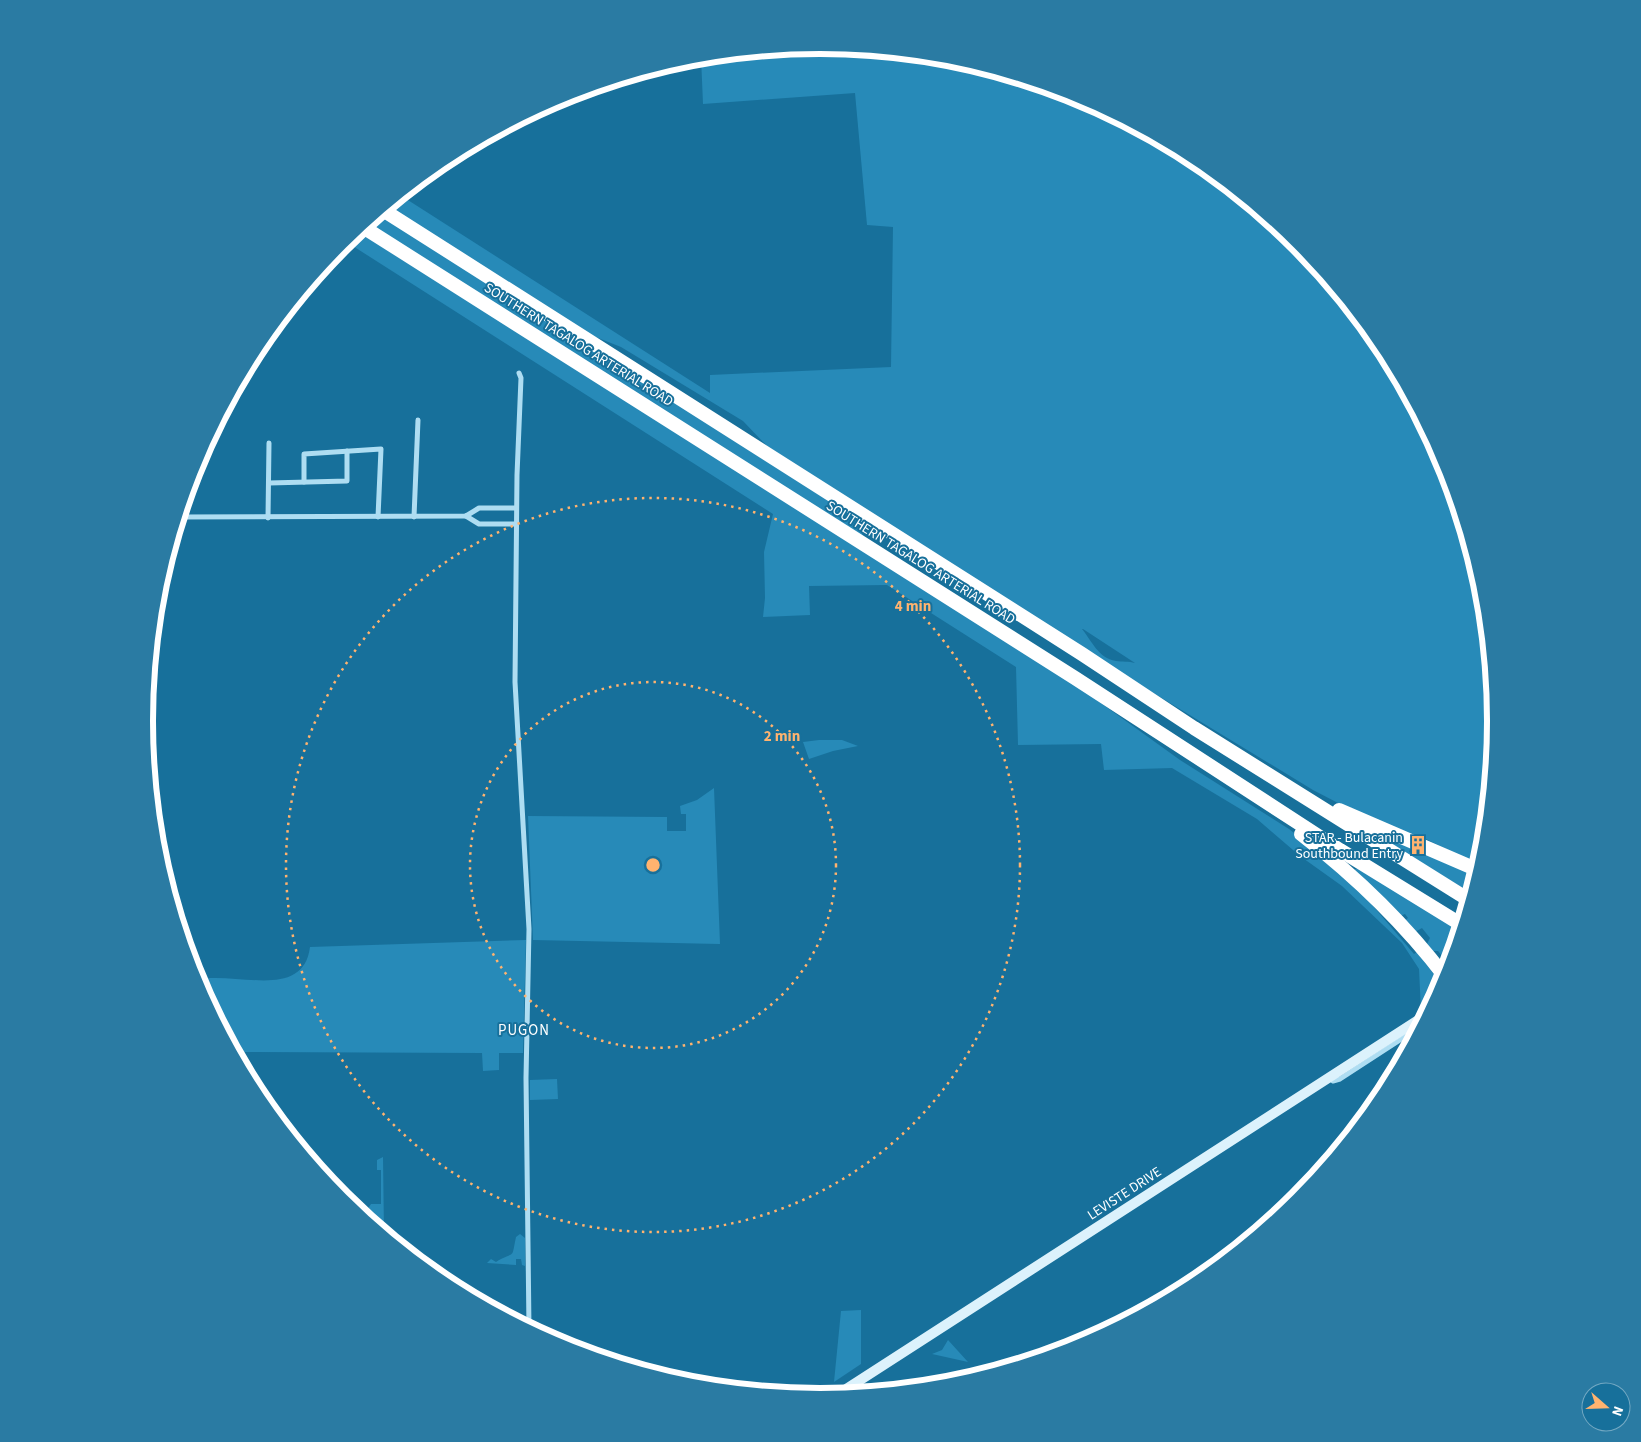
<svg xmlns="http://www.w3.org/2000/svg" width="1641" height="1442" viewBox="0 0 1641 1442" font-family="'Source Sans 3',sans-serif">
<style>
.green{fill:#278ab8;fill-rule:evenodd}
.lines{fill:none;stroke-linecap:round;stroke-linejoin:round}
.minor{stroke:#aeddf2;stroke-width:5}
.secondary{stroke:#dcf2fc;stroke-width:10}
.motorway{stroke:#fff;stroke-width:14}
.ring{fill:none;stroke:#ffb36f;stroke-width:2.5;stroke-dasharray:2.5 5}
.labels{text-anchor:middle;stroke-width:4;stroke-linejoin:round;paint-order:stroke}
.street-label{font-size:14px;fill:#fff;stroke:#17709b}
.poi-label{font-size:14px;fill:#fff;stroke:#17709b;text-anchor:end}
.neighbourhood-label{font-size:15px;letter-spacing:1px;fill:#fff;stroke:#17709b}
.rim{fill:none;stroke:#fff;stroke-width:6}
.centre{fill:#ffb36f;stroke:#17709b;stroke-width:2.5}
.ring-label{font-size:15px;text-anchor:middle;font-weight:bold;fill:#ffb36f;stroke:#17709b;stroke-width:4;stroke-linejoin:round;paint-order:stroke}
</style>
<rect width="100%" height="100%" fill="#17709b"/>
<g class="green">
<path d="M821 45 953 58 1079 97 1196 159 1299 243 1383 346 1445 463 1484 589 1496 721 1483 853 1480 866 1426 839 1367 818 1313 790 1137 683 767 446 743 421 621 347 583 332 387 207 400 195 710 393V375L891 367 893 227 867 225 855 93 703 104 701 57ZM1082 629H1083L1135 663C1129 661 1122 662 1116 661 1098 658 1092 641 1082 629Z"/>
<path d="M378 214 868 526 860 538 366 224Z"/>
<path d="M357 231 1087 693 1180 760 1289 829 1323 856 1356 886 1414 954 1417 952 1436 977 1439 991 1430 1007 1422 1012 1421 1011 1419 969 1402 943 1342 886 1300 856 1257 819 1172 768 1104 770 1101 744 1018 745 1016 667 887 585 809 586 810 615 763 617 765 598 764 552 773 514 345 241Z"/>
<path d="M819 740H842L858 746 833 751 809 759 803 742Z"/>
<path d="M714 788 720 944 533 940 528 816 667 817V831H686V814H681L680 806 697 800Z"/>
<path d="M1343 814 1411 846 1409 852 1420 856 1422 852 1477 874 1471 893Z"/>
<path d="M1354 869H1358L1460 930 1448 970 1441 964 1448 963 1438 951H1432L1427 944 1430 938 1422 928 1415 932 1404 921 1408 918 1405 914 1400 916Z"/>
<path d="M526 940 523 1053H499V1070L483 1071 482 1053 235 1052 196 980C234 970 303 1002 310 947Z"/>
<path d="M557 1079 558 1099 530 1100V1080Z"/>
<path d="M383 1157 384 1233 363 1216 371 1204H381V1170H377V1160Z"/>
<path d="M520 1234 525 1238V1266L522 1265 521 1259H516V1265L487 1263 491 1259 496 1262C516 1250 511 1261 516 1237Z"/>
<path d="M861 1310V1364L834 1382 841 1311Z"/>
<path d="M948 1340 968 1362 932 1354 942 1350Z"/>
</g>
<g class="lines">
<g class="minor">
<path d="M519 373 521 378 517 475 515 682 529 929 526 1078 529 1328"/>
<path d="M304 482V454L381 449 378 517"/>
<path d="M269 483 347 481V451"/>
<path d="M466 516 479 524H516"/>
<path d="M179 517 466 516 479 508H516"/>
<path d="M414 517 418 420"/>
<path d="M268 518 269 443"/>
<path d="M1329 1078 1333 1081 1340 1079 1420 1027"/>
</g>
<path class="secondary" d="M837 1395 1426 1015"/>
<g class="motorway">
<path d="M383 210 1082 654 1194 728 1469 900"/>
<path d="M363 227 1075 678 1340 850 1462 925"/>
<path d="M1339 810 1478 870"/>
<path d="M1301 834C1354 875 1405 924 1446 978"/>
</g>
</g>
<g class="ring">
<circle cx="653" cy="865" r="183"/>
<circle cx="653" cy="865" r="367"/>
</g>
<defs>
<g id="building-bare" transform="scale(1.5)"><path d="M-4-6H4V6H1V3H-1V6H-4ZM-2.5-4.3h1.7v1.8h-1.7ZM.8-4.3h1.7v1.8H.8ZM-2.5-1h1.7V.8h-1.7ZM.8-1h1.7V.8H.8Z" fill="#ffb36f" stroke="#17709b" stroke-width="2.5" paint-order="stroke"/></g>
</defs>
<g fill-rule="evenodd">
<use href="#building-bare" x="1418" y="845"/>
</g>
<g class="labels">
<g class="street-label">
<text transform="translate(579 344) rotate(32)" y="5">SOUTHERN TAGALOG ARTERIAL ROAD</text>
<text transform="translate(921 562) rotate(32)" y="5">SOUTHERN TAGALOG ARTERIAL ROAD</text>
<text transform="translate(1124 1193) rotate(-33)" y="5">LEVISTE DRIVE</text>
</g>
<g class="poi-label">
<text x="1403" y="842">STAR - Bulacanin<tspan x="1403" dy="16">Southbound Entry</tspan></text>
</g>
<g class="neighbourhood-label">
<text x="524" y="1035">PUGON</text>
</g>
</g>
<path d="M0 0H1641V1442H0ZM153 721a667 667 0 1 1 1334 0a667 667 0 1 1-1334 0Z" fill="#2a7ba3" fill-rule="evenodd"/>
<path class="rim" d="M153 721a667 667 0 1 1 1334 0a667 667 0 1 1-1334 0Z"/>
<circle cx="653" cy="865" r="8" class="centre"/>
<g class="ring-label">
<text x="913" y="611">4 min</text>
<text x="782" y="741">2 min</text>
</g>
<g transform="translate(1606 1407) rotate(110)"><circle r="24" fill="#17709b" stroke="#74a9c3"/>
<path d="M0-4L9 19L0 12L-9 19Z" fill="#ffb36f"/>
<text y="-8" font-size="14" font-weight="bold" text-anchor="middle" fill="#ffffff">N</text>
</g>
</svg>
